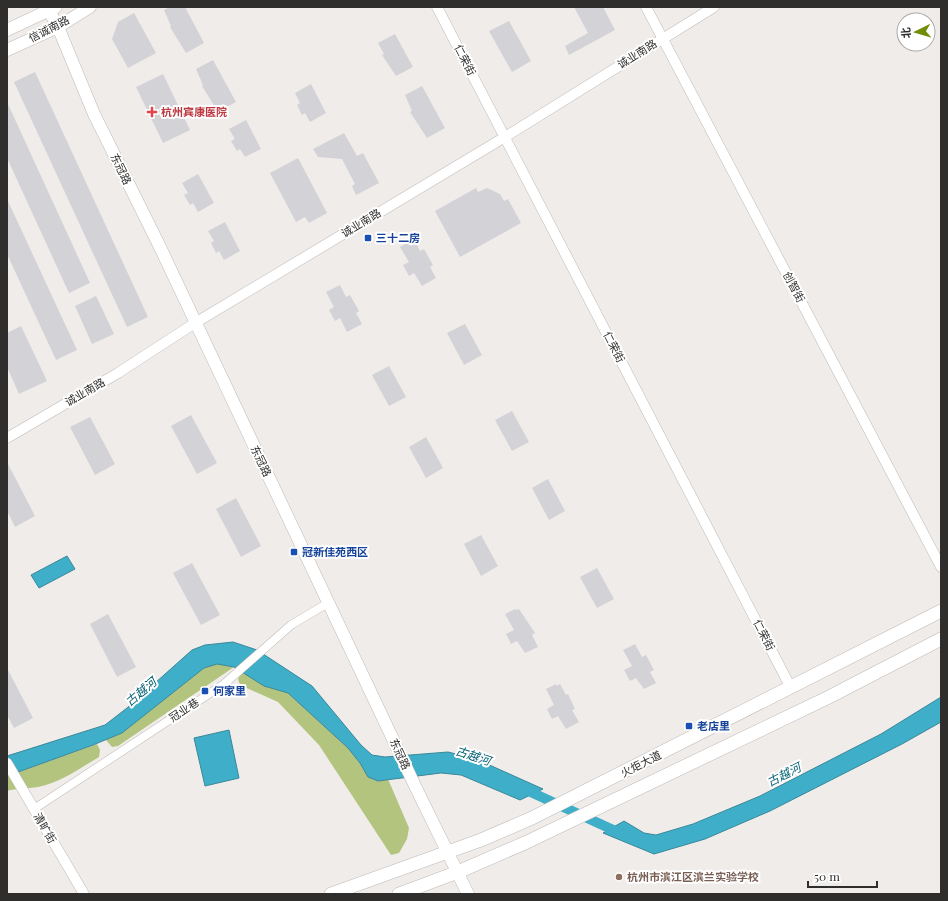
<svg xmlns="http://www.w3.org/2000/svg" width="948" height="901" viewBox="0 0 948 901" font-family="'Playfair Display','Noto Sans SC',serif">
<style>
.green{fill:#b3c47e}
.water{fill:#3faec8;stroke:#3a889a}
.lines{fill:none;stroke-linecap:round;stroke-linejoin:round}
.canal{stroke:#3faec8;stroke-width:10}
.building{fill:#d3d2d7}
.minor-casing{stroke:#bebab7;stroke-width:9}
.tertiary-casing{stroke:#bebab7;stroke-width:11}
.secondary-casing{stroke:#bebab7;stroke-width:13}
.primary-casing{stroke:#bebab7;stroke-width:14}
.minor{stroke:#fff;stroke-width:8}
.tertiary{stroke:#fff;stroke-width:10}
.secondary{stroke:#fff;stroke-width:12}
.primary{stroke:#fff;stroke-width:13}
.health-dot{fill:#e0444e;stroke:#fff;stroke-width:1.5}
.transit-dot{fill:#1a4fb4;stroke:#fff;stroke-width:1.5}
.education-dot{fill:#8d6e63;stroke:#fff;stroke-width:1.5}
.labels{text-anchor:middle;stroke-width:4;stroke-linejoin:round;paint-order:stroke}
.street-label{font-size:11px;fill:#2f2e2d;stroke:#fff}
.health-label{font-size:11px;font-weight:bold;fill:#be3a42;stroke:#fff;text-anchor:start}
.transit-label{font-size:11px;font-weight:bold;fill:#164399;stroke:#fff;text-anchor:start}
.education-label{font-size:11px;font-weight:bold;fill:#785e54;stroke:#fff;text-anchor:start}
.water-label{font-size:12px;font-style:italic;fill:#005f72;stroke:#fff}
</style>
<rect width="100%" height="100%" fill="#f0ece9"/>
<g class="green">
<path d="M217 664 234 667 118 746 112 747 106 740 122 733 204 668Z"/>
<path d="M242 672 264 686 288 693 348 748 360 763 368 777 378 781 388 779 409 828 407 839 399 853 391 855 319 745 278 702 240 685 238 679Z"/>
<path d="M97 744 100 750 99 757C80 768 60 783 38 787 27 789 17 788 7 791V776Z"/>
</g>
<g class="water">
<path d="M67 556 75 569 39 588 31 575Z"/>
<path d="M233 642 257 650 312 686 361 745 372 755 385 757 448 752 476 759 543 789 520 800 461 775 441 773 378 781 368 777 360 763 348 748 288 693 264 686 234 667 217 664 204 668 122 733 93 745 7 776V756L105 725 127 708 192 650 205 645Z"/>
<path d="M941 697V722L902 744 770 811 705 839 654 854 603 833 624 821 644 833 656 835 693 824 760 796 881 734Z"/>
<path d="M229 730 239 778 205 786 194 738Z"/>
</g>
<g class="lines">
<path class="canal" d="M522 788 622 834"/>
</g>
<g class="building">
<path d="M170 7H185L204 43 186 53 170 27 171 26 164 10Z"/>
<path d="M574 7H603L615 30 569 55 565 46 588 33Z"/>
<path d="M134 13 156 53 128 68 112 39 118 22Z"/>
<path d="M509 21 531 61 512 72 489 31Z"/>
<path d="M395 34 413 67 396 76 382 55 384 54 378 43Z"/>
<path d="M213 60 236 102 218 112 202 86 203 85 196 69Z"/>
<path d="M35 72 148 317 127 327 14 82Z"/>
<path d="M163 74 190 130 163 143 136 87Z"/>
<path d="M311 84 326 113 310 122 305 113 302 115 297 105 300 103 295 93Z"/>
<path d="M422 86 445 128 427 138 410 112 412 111 405 95Z"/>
<path d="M7 102 90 283 69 293 7 158Z"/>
<path d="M246 120 261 149 245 157 240 149 237 151 231 141 235 139 229 129Z"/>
<path d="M344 133 357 156 363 153 379 183 356 195 352 186 355 184 342 159 318 157 313 149Z"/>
<path d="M298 158 327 213 309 223 305 217 296 222 270 173Z"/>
<path d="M198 174 214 203 198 212 193 203 190 205 184 195 188 193 182 183Z"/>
<path d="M476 188 478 192 487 188 500 194 504 201 508 199 521 223 460 257 435 211Z"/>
<path d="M7 199 77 350 56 360 7 254Z"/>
<path d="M225 222 240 251 224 260 219 251 216 253 211 243 214 241 208 231Z"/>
<path d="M414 239 420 251 424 249 433 265 430 267 436 278 422 286 414 273 409 276 403 265 409 262 400 247Z"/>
<path d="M340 285 346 297 350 295 359 311 356 313 362 324 347 332 340 318 335 321 329 310 334 307 326 292Z"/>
<path d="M96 296 114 334 92 344 75 306Z"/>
<path d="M465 324 482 355 464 365 447 333Z"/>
<path d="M21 326 47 381 19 394 7 367V333Z"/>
<path d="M389 366 406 397 389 406 372 375Z"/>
<path d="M512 411 529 442 512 451 495 420Z"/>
<path d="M191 415 217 463 197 474 171 426Z"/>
<path d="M90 417 115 464 95 475 70 427Z"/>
<path d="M426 437 443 468 426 478 409 447Z"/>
<path d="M7 462 35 516 15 527 7 511Z"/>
<path d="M548 479 565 511 549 520 532 488Z"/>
<path d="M236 498 261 546 241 557 216 509Z"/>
<path d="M481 535 498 566 481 576 464 544Z"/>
<path d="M192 563 220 615 201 625 173 573Z"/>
<path d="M597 568 614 599 597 608 580 577Z"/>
<path d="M515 609 516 610 519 609 535 633 532 635 538 647 525 653 517 641 511 644 506 634 514 630 505 614Z"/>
<path d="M108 614 136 667 117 677 90 624Z"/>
<path d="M635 644 642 657 646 655 654 670 650 672 656 683 644 689 636 678 630 681 624 670 632 666 623 650Z"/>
<path d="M7 668 33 718 14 728 7 715Z"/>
<path d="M556 684 557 686 560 684 566 695 568 694 575 709 572 710 579 722 566 729 558 716 552 719 547 709 554 705 546 689Z"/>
</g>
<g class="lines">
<g class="minor-casing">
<path id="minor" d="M34 809 224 684 291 625 328 603"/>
</g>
<g class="tertiary-casing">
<g id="tertiary">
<path d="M437 7 791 688"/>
<path d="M646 7 941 567"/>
<path d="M7 438 118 373 195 323 505 137 714 7"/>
<path d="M7 763 84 894"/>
</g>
</g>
<g class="secondary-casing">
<g id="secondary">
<path d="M47 7 58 27 94 114 159 245 417 790 468 894"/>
<path d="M7 30 56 7"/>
<path d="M7 50 58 27 90 7"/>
</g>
</g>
<g class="primary-casing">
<g id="primary">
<path d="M331 894 481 840 532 818 941 611"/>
<path d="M399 894 458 872 527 842 829 697 941 639"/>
</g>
</g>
<use href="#minor" class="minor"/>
<use href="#tertiary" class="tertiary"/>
<use href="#secondary" class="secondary"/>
<use href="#primary" class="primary"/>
</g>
<path class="health-dot" d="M150 106h4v4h4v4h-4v4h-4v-4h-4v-4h4z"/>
<g class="transit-dot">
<rect x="364" y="234" width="8" height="8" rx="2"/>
<rect x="290" y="548" width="8" height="8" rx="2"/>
<rect x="201" y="687" width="8" height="8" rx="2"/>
<rect x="685" y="722" width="8" height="8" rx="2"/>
</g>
<circle class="education-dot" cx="619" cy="877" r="4"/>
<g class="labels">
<g class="street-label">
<text transform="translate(49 29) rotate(-27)" y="4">信诚南路</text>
<text transform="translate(637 54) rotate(-32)" y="4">诚业南路</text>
<text transform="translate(465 60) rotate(63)" y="4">仁荣街</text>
<text transform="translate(121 169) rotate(64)" y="4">东冠路</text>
<text transform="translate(361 223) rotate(-31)" y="4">诚业南路</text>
<text transform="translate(794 287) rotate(62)" y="4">创智街</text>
<text transform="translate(614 347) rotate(63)" y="4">仁荣街</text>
<text transform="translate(85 392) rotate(-30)" y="4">诚业南路</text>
<text transform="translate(261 461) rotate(64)" y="4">东冠路</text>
<text transform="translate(764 635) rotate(63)" y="4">仁荣街</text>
<text transform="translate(184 710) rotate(-33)" y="4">冠业巷</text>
<text transform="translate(400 754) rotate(65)" y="4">东冠路</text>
<text transform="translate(641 764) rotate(-27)" y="4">火炬大道</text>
<text transform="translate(45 828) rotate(60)" y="4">清旷街</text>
</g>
<g class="health-label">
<text x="161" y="116">杭州宾康医院</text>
</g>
<g class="transit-label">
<text x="376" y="242">三十二房</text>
<text x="302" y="556">冠新佳苑西区</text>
<text x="213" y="695">何家里</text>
<text x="697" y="730">老店里</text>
</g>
<g class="education-label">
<text x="627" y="881">杭州市滨江区滨兰实验学校</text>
</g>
<g class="water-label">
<text transform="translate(141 692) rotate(-40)" y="4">古越河</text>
<text transform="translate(473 756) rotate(18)" y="4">古越河</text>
<text transform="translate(784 775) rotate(-27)" y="4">古越河</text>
</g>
</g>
<rect width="948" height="901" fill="none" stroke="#2f2e2d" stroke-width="16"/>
<g transform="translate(916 32) rotate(265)"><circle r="19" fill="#ffffff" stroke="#acabab"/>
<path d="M0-3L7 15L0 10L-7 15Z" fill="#718d08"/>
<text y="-6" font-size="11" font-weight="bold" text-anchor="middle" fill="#2f2e2d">北</text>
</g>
<path d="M808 881v6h69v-6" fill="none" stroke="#2f2e2d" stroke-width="2"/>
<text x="814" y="881" font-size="12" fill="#2f2e2d" stroke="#ffffff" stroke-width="3" paint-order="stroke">50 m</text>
</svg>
